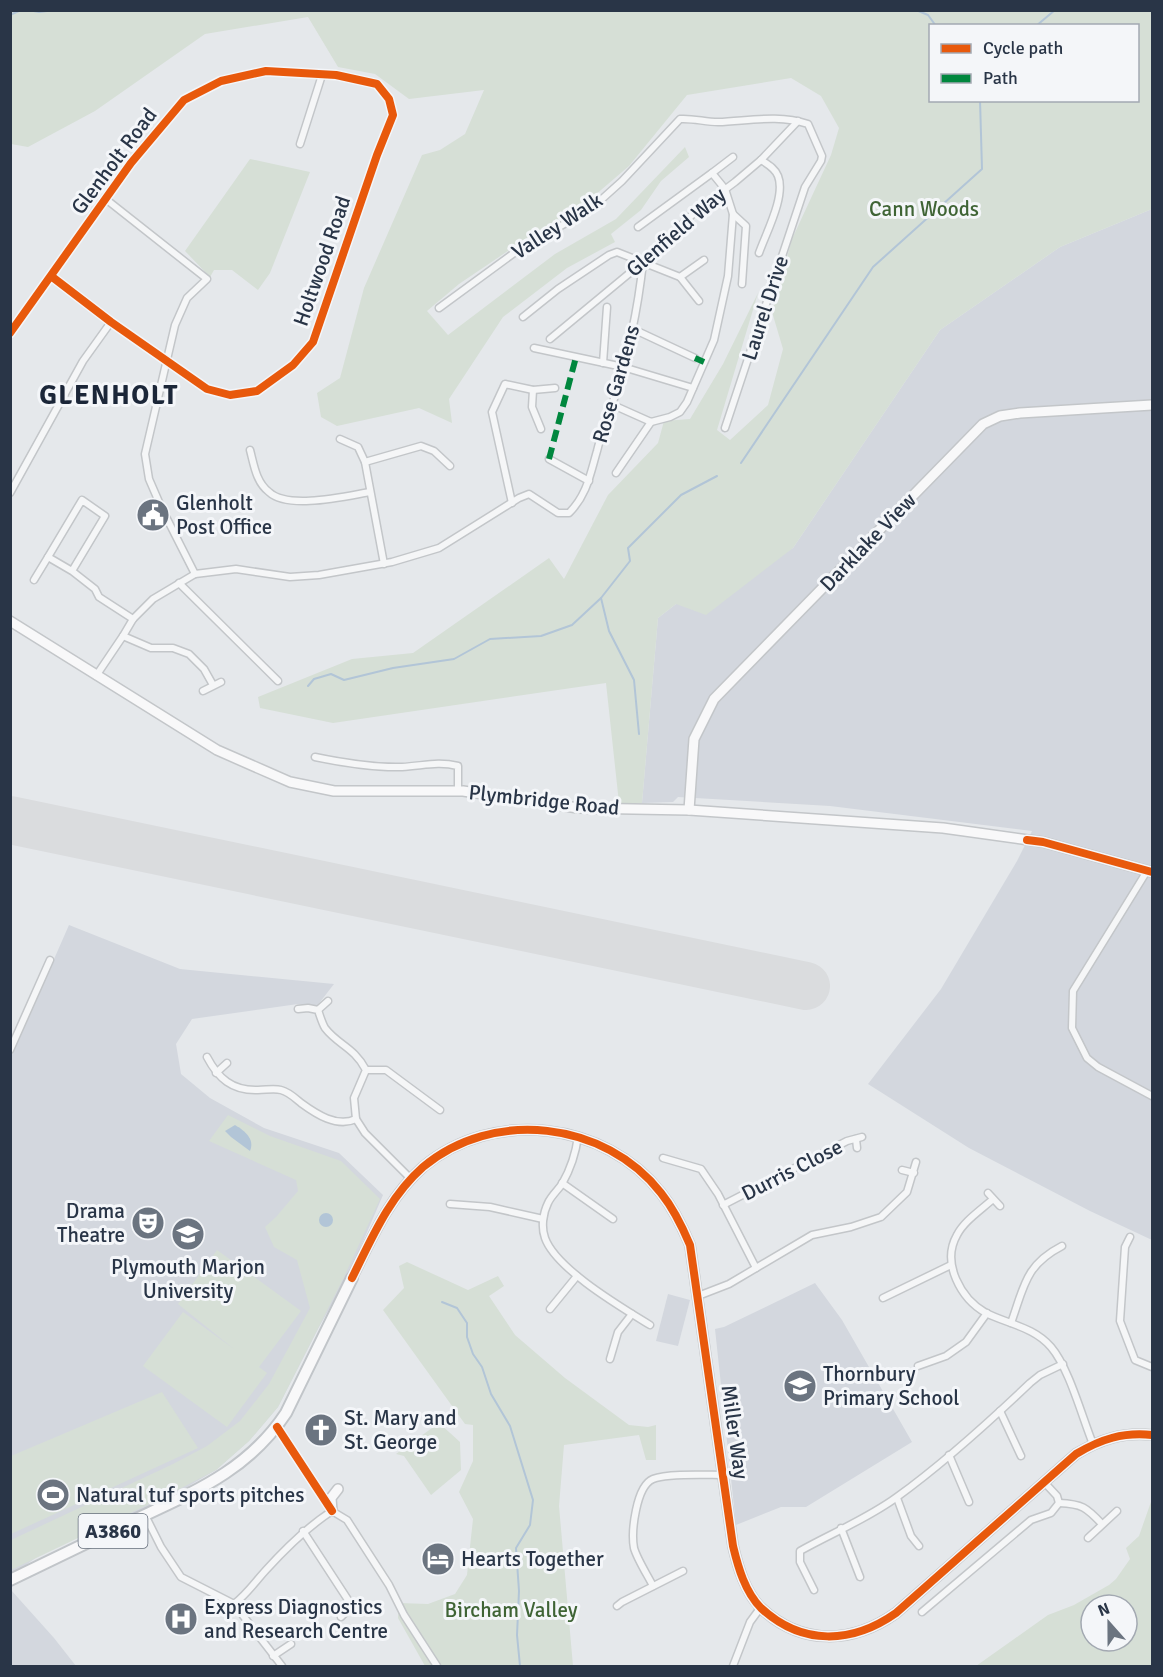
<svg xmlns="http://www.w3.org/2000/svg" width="1163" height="1677" viewBox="0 0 1163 1677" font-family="Signika,sans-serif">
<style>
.built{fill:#d3d7de}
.green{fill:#d6dfd6;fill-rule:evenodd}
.water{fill:#b2c5d7}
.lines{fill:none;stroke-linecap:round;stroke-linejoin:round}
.stream{stroke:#b2c5d7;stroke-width:2}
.runway{stroke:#dadcde;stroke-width:48}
.street-casing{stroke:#c3c6c9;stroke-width:9}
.secondary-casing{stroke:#c3c6c9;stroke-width:12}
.primary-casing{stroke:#c1c5c9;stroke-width:14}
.street{stroke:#f5f6f7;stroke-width:6}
.secondary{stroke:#f8f8f9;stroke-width:9}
.primary{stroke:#f8f8f9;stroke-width:10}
.quiet{stroke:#00873e;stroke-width:6;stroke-dasharray:12 6;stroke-linecap:butt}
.cycleway-casing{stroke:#f4f6f9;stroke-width:11}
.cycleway{stroke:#e8590c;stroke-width:8}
.labels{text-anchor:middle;stroke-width:6;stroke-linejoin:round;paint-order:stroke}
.shield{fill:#f4f6f9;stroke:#666f7c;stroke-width:1.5}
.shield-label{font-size:20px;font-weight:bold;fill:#293547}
.street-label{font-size:21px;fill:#293547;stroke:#f4f6f9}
.park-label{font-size:21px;fill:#3f6435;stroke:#f4f6f9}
.poi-label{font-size:21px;fill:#293547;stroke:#f4f6f9;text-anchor:start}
.district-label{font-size:27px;font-weight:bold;letter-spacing:1.5px;fill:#1b2638;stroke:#f4f6f9}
</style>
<rect width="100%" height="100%" fill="#e5e8eb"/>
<g class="built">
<path d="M1152 209V1240L1090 1211 969 1148 868 1084 941 989 1017 861 1032 831 830 806 678 797 673 802 642 803 658 618 676 604 793 548 940 330 1060 247Z"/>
<path d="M69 925 180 969 334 984 317 1006 298 1004 192 1019 176 1044 181 1074 210 1098 264 1128 339 1153 383 1195 349 1274 319 1327 278 1407 249 1441 216 1470 158 1504 53 1545 11 1576V1057Z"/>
<path d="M815 1283 842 1320 912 1442 806 1507H781L736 1525 715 1329 724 1327Z"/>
<path d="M668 1294 690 1300 678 1346 656 1341Z"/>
<path d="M11 1590 54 1638 76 1666H11Z"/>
</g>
<g class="green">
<path d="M10 11H1152V209L1060 247 940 330 793 548 706 615 676 604 658 618 642 803H619L606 683 333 723 260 708 258 697 352 659 413 653 549 558 564 579 608 495 658 443 664 421 690 419 723 364 758 293 717 430 730 440 768 405 783 349 772 312 792 239 831 155 839 128 821 96 791 78 687 95 629 166 587 202 530 236 459 284 427 311 448 335 555 254 616 219 685 147 689 157 661 181 641 210 611 234 615 242 567 268 503 317 449 399 452 423 419 408 337 426 321 417 317 393 340 378 364 288 422 155 440 150 465 134 484 90 409 99 375 74 338 67 308 17 205 34 95 111 28 147 11 144ZM930 26H1138V100H930Z"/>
<path d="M250 159 310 172 270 273 258 290 232 270H214L210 277 185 251Z"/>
<path d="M228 1115 270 1136 341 1161 380 1199 343 1279 278 1407 249 1441 216 1470 166 1496 11 1570V1540L173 1464 207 1446 240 1421 269 1384 310 1308 297 1260 274 1247 265 1227 276 1217 298 1191 296 1180 209 1141Z"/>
<path d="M217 1250 301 1311 259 1367 267 1373 227 1427 143 1366 183 1312 234 1349 178 1304Z"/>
<path d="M407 1262 468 1290 498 1276 504 1286 489 1296 515 1335 565 1378 629 1425 648 1427 656 1425V1460H646L639 1435 564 1445 559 1506 573 1666H425L398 1618 399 1603 428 1604 455 1594 467 1575 473 1519 459 1492 473 1461V1425L465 1424 383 1310 404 1288 399 1266Z"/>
<path d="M162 1392 198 1448 11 1534V1456Z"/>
<path d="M439 1423 460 1442 461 1470 431 1495 404 1456 396 1454Z"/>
<path d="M1152 1499V1666H976L1048 1615 1074 1605 1109 1585 1116 1579 1130 1559 1126 1548 1139 1536ZM1091 1605H1127V1641H1091Z"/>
</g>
<g class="water">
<path d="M235 1125C245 1131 255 1139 250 1151L231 1137 225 1131Z"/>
<circle cx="326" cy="1220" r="7"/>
</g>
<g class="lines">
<g class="stream">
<path d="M28 10 39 12 55 10"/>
<path d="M916 10 928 15 936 26"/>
<path d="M10 15 21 10"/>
<path d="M1036 26 1055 10"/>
<path d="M741 463 873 267 982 169 980 100"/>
<path d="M601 598 609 631 634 680 639 734"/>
<path d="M308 686 314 679 331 674 344 680 393 668 454 659 490 639 541 636 572 625 601 598 630 561 628 548 681 495 717 476"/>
<path d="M442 1302 457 1308 467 1323V1337L473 1354 482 1367 491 1394 510 1426 533 1500 530 1525 516 1548 519 1591 517 1635 520 1666"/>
</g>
<path class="runway" d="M10 820 806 986"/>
<g class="street-casing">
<g id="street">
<path d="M300 144 322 75"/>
<path d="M712 173 733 157"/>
<path d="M107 200 207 279 187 298 175 325 145 454 149 479 162 509 195 574"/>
<path d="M733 214 746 226 742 284"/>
<path d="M759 253C766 233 786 196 778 176 775 168 767 164 761 160"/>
<path d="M680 277 699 301"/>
<path d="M439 308 514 253 592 208 622 181 680 119C693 118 705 122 718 122 748 121 778 114 808 124L822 156 821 161 805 187 725 428"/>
<path d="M523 317 558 289 609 255 617 252 680 277 704 260"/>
<path d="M633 329 695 358"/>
<path d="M10 333 131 163 184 100 221 81 266 71 336 75 377 84 389 99 393 115 377 155 313 342 293 365 257 391 230 395 207 389 111 322 51 276"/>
<path d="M550 339 643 262 696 211 735 182 761 160 798 121"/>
<path d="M534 348 623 367 693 388"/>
<path d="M603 363 607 307"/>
<path d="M533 390 532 407 541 429"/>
<path d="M613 405 651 422 670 417 680 412 687 402 714 340 728 276 733 214 725 189 712 173 638 227"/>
<path d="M340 439 358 447 365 462 384 564"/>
<path d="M250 450C254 465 256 482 269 492 288 510 346 496 370 492"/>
<path d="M549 459 589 481"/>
<path d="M365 462 421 446 434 451 450 466"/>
<path d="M616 473 651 422"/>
<path d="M10 493 83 361 111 322"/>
<path d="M512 503 492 412 505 384 533 390 555 388"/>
<path d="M72 571 105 516 82 500 48 557 72 571 95 589 99 597 133 619"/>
<path d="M34 580 48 557"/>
<path d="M179 583 278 681"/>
<path d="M123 636 151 648H173L189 654 204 669 213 685"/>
<path d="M96 676 123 636 133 619 153 599 195 574 236 569 290 577 319 575 392 562 439 548 519 498 529 494 558 513H569C587 495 590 475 597 451 601 434 608 419 613 402 628 356 638 309 643 262"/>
<path d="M203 691 221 682"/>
<path d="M315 757C344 763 373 768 402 767 423 766 437 761 458 766V791"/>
<path d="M1147 871 1073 991 1072 1028 1087 1058 1098 1067 1152 1096"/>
<path d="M298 1009 308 1008 318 1010C320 1016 322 1023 325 1028 338 1045 354 1047 366 1070L354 1098 356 1119 365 1133 411 1179"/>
<path d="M318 1010 328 1001"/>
<path d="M10 1050 50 960"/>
<path d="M207 1057C218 1078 232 1091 258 1090 266 1090 274 1088 281 1090 289 1092 295 1098 301 1103 316 1114 337 1128 356 1119"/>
<path d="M366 1070H386L440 1110"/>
<path d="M216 1073 227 1063"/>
<path d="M578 1136C576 1152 570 1170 562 1184 558 1190 551 1196 548 1203 543 1213 541 1227 545 1238 556 1269 621 1307 650 1325"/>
<path d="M856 1139 857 1148"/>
<path d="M663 1158 701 1169 718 1194 756 1268"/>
<path d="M902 1170 914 1173"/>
<path d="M562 1183 613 1219"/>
<path d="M988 1193 1000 1206"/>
<path d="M993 1199C981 1210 964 1221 957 1235 941 1263 961 1299 986 1313 1008 1324 1034 1327 1051 1347 1069 1368 1082 1417 1093 1444"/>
<path d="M450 1204 490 1207 543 1219"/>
<path d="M723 1205 847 1141 862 1137"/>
<path d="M1130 1237 1125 1247 1120 1321 1135 1360 1152 1367"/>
<path d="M698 1296 729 1284 812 1235 851 1227 881 1217 907 1192 916 1162"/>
<path d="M883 1298 951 1265"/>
<path d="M550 1309 577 1276"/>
<path d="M1011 1323C1024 1287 1025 1265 1062 1246"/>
<path d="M610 1359 618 1332 632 1314"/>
<path d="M918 1366 946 1356 966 1342 987 1313"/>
<path d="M1000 1411 1021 1456"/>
<path d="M949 1455 969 1502"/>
<path d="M1044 1482 1057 1496 1059 1503"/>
<path d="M897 1498 911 1536 919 1546"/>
<path d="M1059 1503C1082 1504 1086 1507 1102 1524"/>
<path d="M145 1515 161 1547 181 1577 234 1604 282 1666"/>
<path d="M841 1528 860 1577"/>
<path d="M303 1531 352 1606 341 1617"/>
<path d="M1088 1538 1117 1511"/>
<path d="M653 1586C648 1576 637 1559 634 1548 631 1532 636 1486 653 1479 668 1473 706 1475 723 1475"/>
<path d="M814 1590 800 1562V1551C832 1533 867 1519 897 1497 944 1463 988 1423 1030 1383L1040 1375 1063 1364"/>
<path d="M234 1604C247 1594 255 1582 266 1570 286 1548 307 1527 332 1511L347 1520 389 1585 404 1615 437 1666"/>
<path d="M617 1606 622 1602 683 1571"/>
<path d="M922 1612 1031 1520 1051 1513 1059 1503"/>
<path d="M273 1656 291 1644"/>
<path d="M733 1666 750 1622 761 1607"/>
</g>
</g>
<g class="secondary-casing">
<g id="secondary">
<path d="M10 621 217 750 290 782 334 791H463L578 808 689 810 943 828 1043 842 1152 872"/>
<path d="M689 810 694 739 714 699 983 424 1000 416 1020 413 1152 405"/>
<path d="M352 1278C372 1238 389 1197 423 1167 493 1108 605 1121 661 1193 673 1208 682 1226 690 1245L733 1546C738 1567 745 1592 761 1608 802 1646 852 1644 896 1613L1076 1454C1101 1439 1123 1432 1152 1435"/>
<path d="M332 1511 331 1498 338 1489"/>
</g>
</g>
<g class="primary-casing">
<path id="primary" d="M10 1580C50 1561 90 1541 130 1522 191 1493 247 1472 286 1413L352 1278"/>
</g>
<use href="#street" class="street"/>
<use href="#secondary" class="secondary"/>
<use href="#primary" class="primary"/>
<g class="quiet">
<path d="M695 358 704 362"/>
<path d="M549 459 576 357"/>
</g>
<g class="cycleway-casing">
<g id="cycleway">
<path d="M10 333 131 163 184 100 221 81 266 71 336 75 377 84 389 99 393 115 377 155 313 342 293 365 257 391 230 395 207 389 111 322 51 276"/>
<path d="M1027 840 1043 842 1152 872"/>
<path d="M352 1278C372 1238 389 1197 423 1167 493 1108 605 1121 661 1193 673 1208 682 1226 690 1245L733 1546C738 1567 745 1592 761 1608 802 1646 852 1644 896 1613L1076 1454C1101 1439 1123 1432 1152 1435"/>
<path d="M277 1427 332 1511"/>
</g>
</g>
<use href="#cycleway" class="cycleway"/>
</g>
<defs>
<g id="civic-disc" transform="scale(1.725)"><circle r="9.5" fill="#6b7480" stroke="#f4f6f9"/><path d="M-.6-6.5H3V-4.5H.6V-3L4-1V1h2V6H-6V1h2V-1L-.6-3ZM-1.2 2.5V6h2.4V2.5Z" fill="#fff"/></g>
<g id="theatre-disc" transform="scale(1.725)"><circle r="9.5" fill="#6b7480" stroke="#f4f6f9"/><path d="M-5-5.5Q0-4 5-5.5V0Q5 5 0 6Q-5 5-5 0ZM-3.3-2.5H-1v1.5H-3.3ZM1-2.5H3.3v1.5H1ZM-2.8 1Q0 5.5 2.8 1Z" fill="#fff"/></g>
<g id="university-disc" transform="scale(1.725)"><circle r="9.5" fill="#6b7480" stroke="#f4f6f9"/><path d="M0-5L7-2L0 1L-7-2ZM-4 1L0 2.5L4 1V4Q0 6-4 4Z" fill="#fff"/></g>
<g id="school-disc" transform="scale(1.725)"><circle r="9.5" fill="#6b7480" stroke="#f4f6f9"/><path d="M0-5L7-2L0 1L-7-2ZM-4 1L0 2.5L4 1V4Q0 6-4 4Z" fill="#fff"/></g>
<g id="church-disc" transform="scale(1.725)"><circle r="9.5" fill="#6b7480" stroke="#f4f6f9"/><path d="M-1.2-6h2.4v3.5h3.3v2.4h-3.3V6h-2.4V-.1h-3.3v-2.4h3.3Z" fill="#fff"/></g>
<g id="stadium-disc" transform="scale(1.725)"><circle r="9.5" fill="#6b7480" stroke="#f4f6f9"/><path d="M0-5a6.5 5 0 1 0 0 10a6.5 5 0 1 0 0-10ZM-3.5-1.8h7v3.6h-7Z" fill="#fff"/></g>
<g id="hotel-disc" transform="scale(1.725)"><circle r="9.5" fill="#6b7480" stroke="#f4f6f9"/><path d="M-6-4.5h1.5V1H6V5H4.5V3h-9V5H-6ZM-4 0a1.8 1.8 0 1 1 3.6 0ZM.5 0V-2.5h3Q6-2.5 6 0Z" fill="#fff"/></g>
<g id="hospital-disc" transform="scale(1.725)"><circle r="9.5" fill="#6b7480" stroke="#f4f6f9"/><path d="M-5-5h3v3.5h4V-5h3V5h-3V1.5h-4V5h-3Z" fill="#fff"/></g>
</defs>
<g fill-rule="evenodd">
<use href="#civic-disc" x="153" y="515"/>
<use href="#theatre-disc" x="148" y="1223"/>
<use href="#university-disc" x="188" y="1234"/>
<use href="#school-disc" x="800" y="1386"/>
<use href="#church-disc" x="321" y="1430"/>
<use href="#stadium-disc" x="53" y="1495"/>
<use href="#hotel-disc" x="438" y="1559"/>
<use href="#hospital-disc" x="181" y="1619"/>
</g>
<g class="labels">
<rect class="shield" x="78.5" y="1514" width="69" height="34" rx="4.5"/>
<g class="shield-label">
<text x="113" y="1538">A3860</text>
</g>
<g class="street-label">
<text transform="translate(114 161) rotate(-53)" y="7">Glenholt Road</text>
<text transform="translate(557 226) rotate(-33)" y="7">Valley Walk</text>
<text transform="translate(676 232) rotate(-41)" y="7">Glenfield Way</text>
<text transform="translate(322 261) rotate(-71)" y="7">Holtwood Road</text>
<text transform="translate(765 308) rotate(-72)" y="7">Laurel Drive</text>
<text transform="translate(616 384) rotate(-74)" y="7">Rose Gardens</text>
<text transform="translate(868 542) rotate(-46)" y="7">Darklake View</text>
<text transform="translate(544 800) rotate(6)" y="7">Plymbridge Road</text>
<text transform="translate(792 1170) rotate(-27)" y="7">Durris Close</text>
<text transform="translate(735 1432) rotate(82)" y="7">Miller Way</text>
</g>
<g class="park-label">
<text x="924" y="216">Cann Woods</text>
<text x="511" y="1617">Bircham Valley</text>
</g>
<g class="poi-label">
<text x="176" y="510">Glenholt<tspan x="176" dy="24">Post Office</tspan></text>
<text x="125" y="1218" text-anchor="end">Drama<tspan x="125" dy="24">Theatre</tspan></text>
<text x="188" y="1274" text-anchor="middle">Plymouth Marjon<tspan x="188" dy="24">University</tspan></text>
<text x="823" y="1381">Thornbury<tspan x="823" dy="24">Primary School</tspan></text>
<text x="344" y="1425">St. Mary and<tspan x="344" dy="24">St. George</tspan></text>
<text x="76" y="1502">Natural tuf sports pitches</text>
<text x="461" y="1566">Hearts Together</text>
<text x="204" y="1614">Express Diagnostics<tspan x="204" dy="24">and Research Centre</tspan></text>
</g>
<g class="district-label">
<text x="109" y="404">GLENHOLT</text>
</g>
</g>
<rect width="1163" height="1677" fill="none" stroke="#293547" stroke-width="24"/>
<rect x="929" y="24" width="210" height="78" fill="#f4f6f9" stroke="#a3a9b2" stroke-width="1.5"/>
<rect x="941" y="44" width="30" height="9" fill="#e8590c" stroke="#a3a9b2" stroke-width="1.5"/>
<text x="983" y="54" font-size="18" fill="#293547">Cycle path</text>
<rect x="941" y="74" width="30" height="9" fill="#00873e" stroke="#a3a9b2" stroke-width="1.5"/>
<text x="983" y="84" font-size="18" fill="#293547">Path</text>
<g transform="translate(1109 1623) rotate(339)"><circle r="28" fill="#f4f6f9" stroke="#a3a9b2" stroke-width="1.5"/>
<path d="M0-4.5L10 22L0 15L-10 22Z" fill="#6b7480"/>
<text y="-9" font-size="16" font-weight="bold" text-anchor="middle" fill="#293547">N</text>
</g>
</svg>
